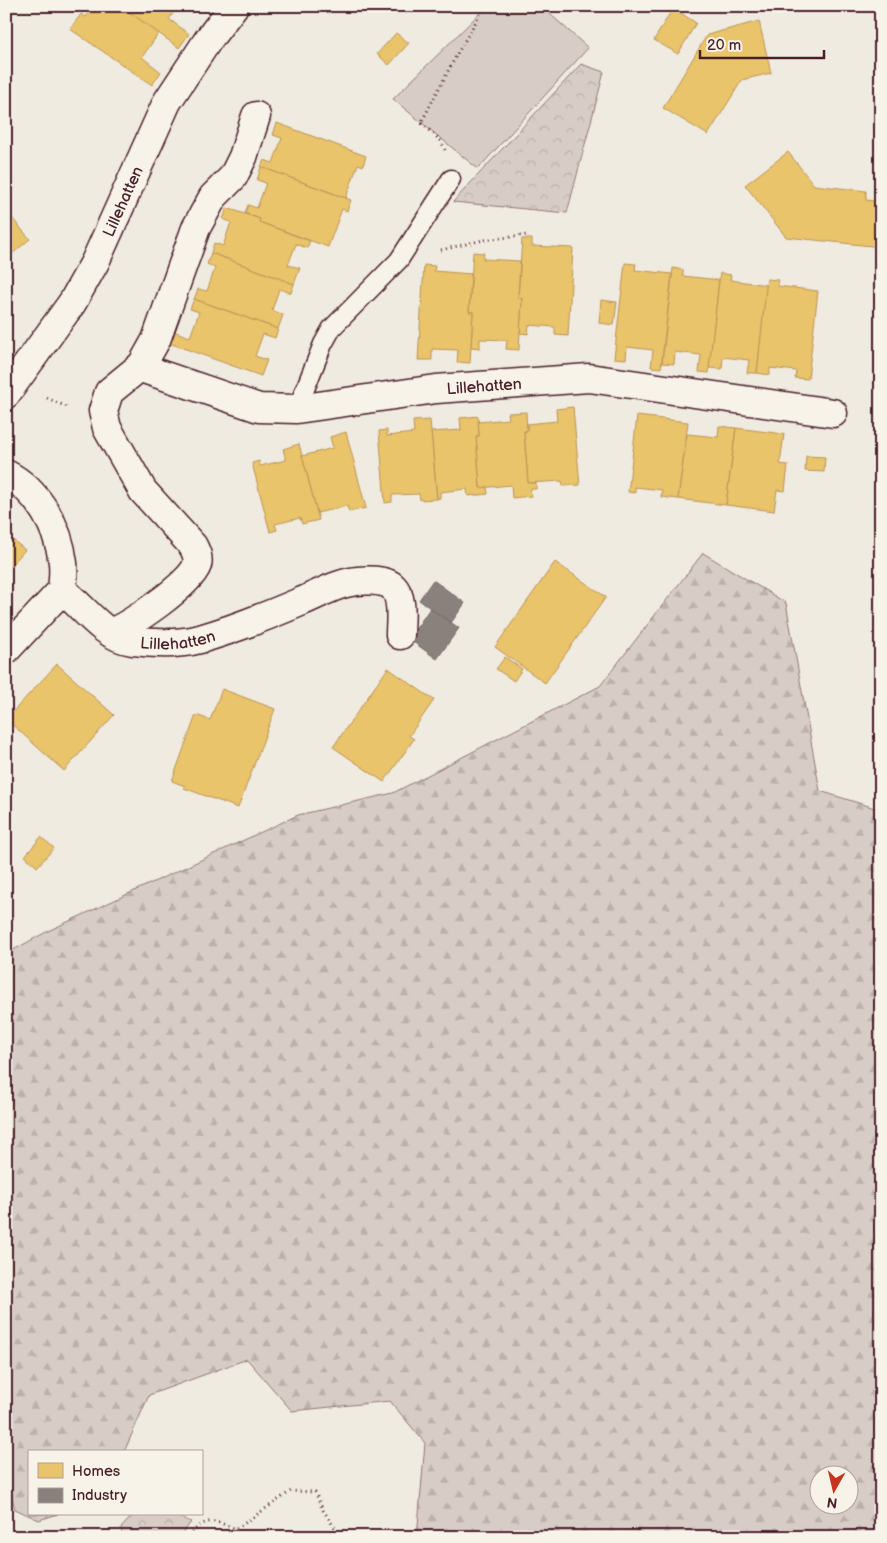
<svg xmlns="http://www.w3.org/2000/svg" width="887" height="1543" viewBox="0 0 887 1543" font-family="'Balsamiq Sans',sans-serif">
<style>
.green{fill:#d8cdc6;stroke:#917678}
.forest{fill:url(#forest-firs);stroke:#917678;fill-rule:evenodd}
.park{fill:url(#park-crowns);stroke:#917678}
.homes{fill:#e9c46a;stroke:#b99257}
.industry{fill:#8a817c;stroke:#776464}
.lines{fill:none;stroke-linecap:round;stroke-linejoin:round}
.lane-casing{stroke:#4a1f2b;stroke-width:21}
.street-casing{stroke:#4a1f2b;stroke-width:31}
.path{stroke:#4a1f2b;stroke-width:3;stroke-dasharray:1 4;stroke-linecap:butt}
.lane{stroke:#f7f3e8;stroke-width:18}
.street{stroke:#f7f3e8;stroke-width:28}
.labels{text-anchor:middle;stroke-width:5;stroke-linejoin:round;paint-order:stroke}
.street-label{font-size:16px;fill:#4a1f2b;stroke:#f7f3e8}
</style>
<defs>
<pattern id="forest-firs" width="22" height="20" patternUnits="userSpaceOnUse" patternTransform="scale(1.25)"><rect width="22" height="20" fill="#d8cdc6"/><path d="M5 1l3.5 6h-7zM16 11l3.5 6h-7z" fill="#bbb0aa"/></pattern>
<pattern id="park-crowns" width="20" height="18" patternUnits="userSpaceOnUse" patternTransform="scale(1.25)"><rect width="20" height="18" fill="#d8cdc6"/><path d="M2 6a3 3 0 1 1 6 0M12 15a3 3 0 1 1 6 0" fill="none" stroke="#bbb0aa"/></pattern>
</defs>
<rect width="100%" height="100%" fill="#f0ebe0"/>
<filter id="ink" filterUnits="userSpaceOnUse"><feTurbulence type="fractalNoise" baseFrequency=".02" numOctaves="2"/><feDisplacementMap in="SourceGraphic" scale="10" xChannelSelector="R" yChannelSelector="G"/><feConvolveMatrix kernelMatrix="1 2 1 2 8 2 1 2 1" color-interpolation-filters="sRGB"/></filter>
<g filter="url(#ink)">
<path class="green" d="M487 6H541L588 48 478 169 393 99Z"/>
<path class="forest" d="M703 553 786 603 820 791 881 810V1537H417L425 1443 390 1401 292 1411 247 1359 149 1395 124 1452H29V1514H58L39 1520 15 1509 6 1475V954L48 931 298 815 393 793 600 686ZM820 1476H850V1506H820Z"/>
<g class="park">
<path d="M581 64 604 72 567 213 453 202Z"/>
<path d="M134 1514H172L191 1522 180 1537H122L121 1528Z"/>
</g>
<g class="homes">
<path d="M94 6H121L159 33 142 57 161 72 152 85 70 29 81 14 86 17Z"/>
<path d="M121 6H178L169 19 189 34 179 48Z"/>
<path d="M673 8 696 23 678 54 654 40Z"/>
<path d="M759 21 771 73 742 80 708 135 663 108 707 35Z"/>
<path d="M396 33 409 43 389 65 377 54Z"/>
<path d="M277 123 366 156 363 166 358 164 346 198 261 167 264 160 273 163 282 138 273 135Z"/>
<path d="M788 152 814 185 866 191V200L881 202V247L786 237 745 185Z"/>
<path d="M261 167 351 200 347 211 342 209 328 247 259 222 260 219 245 213 248 205 257 208 266 183 257 180Z"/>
<path d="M227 208 260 219 259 222 310 241 307 248 296 244 288 265 300 268 294 284 211 253 214 243 223 246 231 222 223 219Z"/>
<path d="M6 211 30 239 6 259Z"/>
<path d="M522 239H532V246L573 248 568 336 555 335V327L529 325 528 334 520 333 522 299 518 298Z"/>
<path d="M473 252 484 253 483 259 520 261 518 298 522 299 519 350 506 349 507 340 480 339V348L471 347 473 312H469Z"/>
<path d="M211 253 294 284 291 293 279 289 272 310 283 315 278 329 194 299 198 289 207 291 215 268 207 264Z"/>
<path d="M625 263 636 264 635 270 672 274 661 368 651 367 653 350 627 347 626 359 614 358Z"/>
<path d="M424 265 435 266 434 271 471 274 469 312H473L470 363 457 362 458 350 432 349V360H418Z"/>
<path d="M673 268 683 270V276L719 280 709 373 699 372 701 355 675 352 674 364 662 363Z"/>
<path d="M720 273 731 275 730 280 767 285 757 373H747L749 360 723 357 722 369 709 368Z"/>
<path d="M767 279 778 280V286L818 291 808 379 795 378 796 371 770 368V375L757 373Z"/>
<path d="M194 299 278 329 275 338 263 334 255 356 267 360 261 376 169 343 173 331 190 337 199 312 190 309Z"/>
<path d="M601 300 617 302 614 325 599 323Z"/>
<path d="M573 407 580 485 563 486 562 481 528 483 524 431H527V424L557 421 556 409Z"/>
<path d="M526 412 527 431H524L528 483H536V489H530L531 496 512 498 511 485 480 488 476 436H479L478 422 509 419 508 413Z"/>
<path d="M478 416 479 436H476L480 488 487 487 488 494 468 496 467 489 440 492V498L437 499 431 432 461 430 460 418Z"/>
<path d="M637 416 688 422 678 499 661 497 662 490 635 487V493L628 492Z"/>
<path d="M430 420 437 499 420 500 419 494 392 495V502L385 503 379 431 387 430V436L414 433 413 421Z"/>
<path d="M719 426 736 428 726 505 678 499 687 434 718 437Z"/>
<path d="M736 428 784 434 780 464 788 465 785 491 777 490 774 511 726 505Z"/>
<path d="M346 432 366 508 349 512 347 506 317 513 302 456 333 448 330 437Z"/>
<path d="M299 444 319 520 302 524 300 518 275 524 277 530 270 532 252 463 259 461 260 466 286 460 283 449Z"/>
<path d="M806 456 825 457 824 472 805 471Z"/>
<path d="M6 534 25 550 6 571Z"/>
<path d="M555 562 606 597 545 683 495 647Z"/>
<path d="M505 657 522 669 514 681 496 669Z"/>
<path d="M57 664 114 715 64 771 6 719Z"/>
<path d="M388 668 434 700 409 736 414 739 384 782 333 747Z"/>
<path d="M222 689 275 709 238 808 184 788 185 786 172 781 196 715 210 720Z"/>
<path d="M41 837 54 848 37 867 25 856Z"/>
</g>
<g class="industry">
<path d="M433 580 465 603 451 623 419 600Z"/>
<path d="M430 608 459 628 437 659 409 639Z"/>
</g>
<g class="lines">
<g class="lane-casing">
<path id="lane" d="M297 409 323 344 332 328 399 260 451 179"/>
</g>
<g class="street-casing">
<g id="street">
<path id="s1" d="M142 365 147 370 259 408 297 409 436 389 589 378 833 413"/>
<path id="s2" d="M6 394 72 303 95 262 167 102 208 40 234 6"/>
<path d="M6 474C38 490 59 528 63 563 64 572 63 581 62 590L6 650"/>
<path id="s3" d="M62 590C84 607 103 637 132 641 155 644 178 645 200 639 235 629 267 616 300 602 315 596 330 587 346 583 357 580 385 578 393 587 404 598 400 621 400 635"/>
<path d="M111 633C131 624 190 585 197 565 199 558 196 552 193 546L143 491 107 428 103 411 109 392 142 365 156 340 196 228 213 197 233 177 243 157 256 116"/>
</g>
</g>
<g class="path">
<path d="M445 150 441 141 421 123 457 54 485 6"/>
<path d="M441 250 483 240 527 235"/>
<path d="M47 398 69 408"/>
<path d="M189 1537C205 1516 214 1520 236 1529"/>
<path d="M231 1537 236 1529 291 1491 315 1492 323 1510 341 1537"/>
</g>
<use href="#lane" class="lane"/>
<use href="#street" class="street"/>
</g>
</g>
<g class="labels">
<g class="street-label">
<text dy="6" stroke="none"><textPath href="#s2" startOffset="226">Lillehatten</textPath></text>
<text dy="6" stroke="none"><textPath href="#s1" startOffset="352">Lillehatten</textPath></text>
<text dy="6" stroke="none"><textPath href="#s3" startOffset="134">Lillehatten</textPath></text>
</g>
</g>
<rect width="887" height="1543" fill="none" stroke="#f7f3e8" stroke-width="25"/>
<rect x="12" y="12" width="862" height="1518" fill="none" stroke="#4a1f2b" stroke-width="2" filter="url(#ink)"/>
<rect x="28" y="1450" width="175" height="65" fill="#f7f3e8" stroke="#b29e9c"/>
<rect x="38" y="1463" width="25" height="15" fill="#e9c46a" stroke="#b29e9c"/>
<text x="72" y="1476" font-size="15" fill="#4a1f2b">Homes</text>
<rect x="38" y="1488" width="25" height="15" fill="#8a817c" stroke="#b29e9c"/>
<text x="72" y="1500" font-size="15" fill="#4a1f2b">Industry</text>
<g transform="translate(834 1490) rotate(188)"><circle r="24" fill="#f7f3e8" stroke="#b29e9c"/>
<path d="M0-4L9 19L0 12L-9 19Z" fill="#c8321e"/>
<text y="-8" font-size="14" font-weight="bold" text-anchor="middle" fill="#4a1f2b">N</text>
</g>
<path d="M700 50v8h124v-8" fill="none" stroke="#4a1f2b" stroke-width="2.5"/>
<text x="707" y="50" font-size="15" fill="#4a1f2b" stroke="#f7f3e8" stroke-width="4" paint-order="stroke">20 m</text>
</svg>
